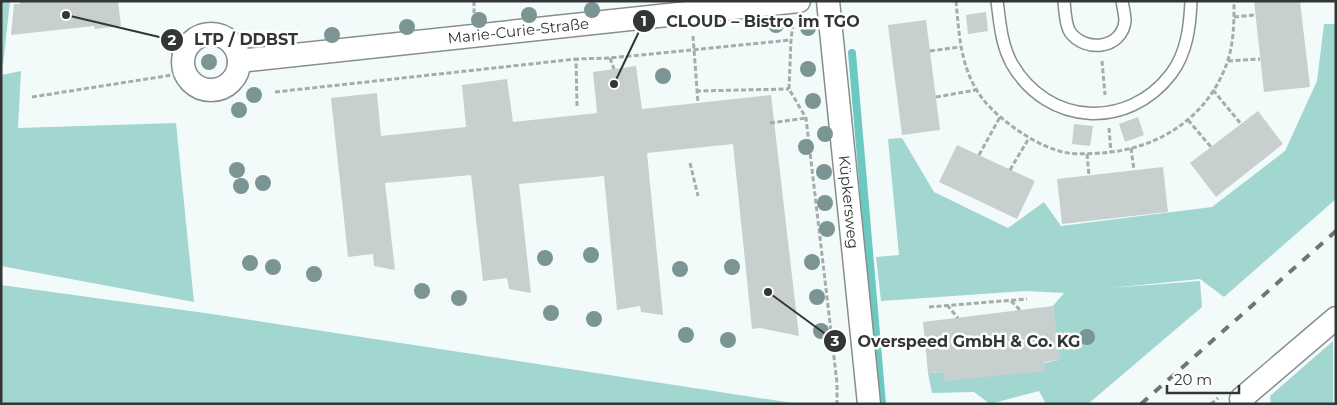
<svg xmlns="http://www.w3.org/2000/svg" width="1337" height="405" viewBox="0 0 1337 405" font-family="Montserrat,sans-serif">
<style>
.green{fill:#a1d6d1}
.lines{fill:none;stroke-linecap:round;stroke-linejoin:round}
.stream{stroke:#6cc9c2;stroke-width:8}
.building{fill:#c8d0cf}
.lane-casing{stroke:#878f8e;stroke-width:14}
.street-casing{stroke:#878f8e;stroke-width:25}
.path{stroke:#a5acab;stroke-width:3;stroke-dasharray:5 2.5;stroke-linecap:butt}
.lane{stroke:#fff;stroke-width:11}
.street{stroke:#fff;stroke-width:22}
.rail{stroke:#6f7574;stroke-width:4;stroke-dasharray:9 9;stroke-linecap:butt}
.tree{fill:#7a9593}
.labels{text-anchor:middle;stroke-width:5;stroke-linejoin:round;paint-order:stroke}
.street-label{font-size:15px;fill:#323635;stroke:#fff}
.leader{fill:none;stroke:#323635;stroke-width:2}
.callout-dot{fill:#323635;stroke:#fff;stroke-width:2}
.mark-label{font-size:15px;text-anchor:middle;font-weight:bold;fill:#fff}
.callout-label{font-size:16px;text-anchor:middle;font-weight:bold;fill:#323635;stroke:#fff;stroke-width:5;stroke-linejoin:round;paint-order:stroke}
</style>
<rect width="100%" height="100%" fill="#f3fbfa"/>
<g class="green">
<path d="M1 1H10L3 65H1Z"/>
<path d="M1324 24H1336V199L1224 297 1200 279 1111 288 1200 281 1202 307 1088 404H1046L1039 391 990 404 974 392 932 393 928 373 944 372 945 381 1059 360 1053 306 1064 293 1026 291 881 301 876 257 899 255 888 139 902 138 934 192 1008 228 1044 202 1061 226 1212 207 1285 151 1317 81Z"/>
<path d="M21 71 18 128 176 123 194 302 1 266V75Z"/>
<path d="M1 285 205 313 799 404H1Z"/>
<path d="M1333 341V404H1271L1270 396Z"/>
</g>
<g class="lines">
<path class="stream" d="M852 53 882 404"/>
</g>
<g class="building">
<path d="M19 1H118L121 26 95 29 94 26 11 35 14 4H20Z"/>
<path d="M1254 1H1300L1310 87 1264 92Z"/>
<path d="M986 12 988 31 968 34 966 15Z"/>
<path d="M926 20 940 130 902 135 888 25Z"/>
<path d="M636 66 642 109 771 95 799 336 760 328 752 329 733 144 647 153 663 315 641 312 640 306 617 310 604 176 519 184 531 293 509 289 507 278 483 281 471 175 385 183 395 270 374 266 373 254 348 257 331 98 377 93 381 136 466 127 462 85 507 79 513 122 597 113 593 72Z"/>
<path d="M1258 111 1283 144 1216 197 1190 163Z"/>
<path d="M1138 117 1144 135 1125 142 1119 124Z"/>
<path d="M1074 124 1093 126 1090 146 1072 144Z"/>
<path d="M957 145 1035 181 1017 219 939 182Z"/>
<path d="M1163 167 1168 212 1062 224 1057 179Z"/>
<path d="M1053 306 1060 360 1044 362 1046 371 945 381 944 372 928 373 923 322Z"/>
</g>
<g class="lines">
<g class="lane-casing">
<g id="lane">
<path d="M997 1C1000 23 1001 44 1012 64 1048 126 1128 130 1171 74 1187 53 1190 26 1191 1"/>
<path d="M1064 1C1065 11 1065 24 1070 32 1085 53 1122 49 1125 21 1125 15 1123 7 1122 1"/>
</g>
</g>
<g class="street-casing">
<g id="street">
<path id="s1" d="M828 1 869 404"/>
<circle cx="211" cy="62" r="28"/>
<path id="s2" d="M239 61 799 1"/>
<path d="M1244 404 1241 399 1336 318"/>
</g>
</g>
<g class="path">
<path d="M474 1V13"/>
<path d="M956 1C959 32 960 62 976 89 983 101 993 111 1004 120 1019 132 1037 144 1056 150 1070 155 1086 154 1101 153 1152 150 1200 123 1222 75 1234 50 1234 28 1234 1"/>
<path d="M1234 17 1255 15"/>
<path d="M793 24 791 40 789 89 806 118 837 383V404"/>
<path d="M693 36 698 103"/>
<path d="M930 51 960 47"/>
<path d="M610 58 614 69"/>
<path d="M1102 61 1105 95"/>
<path d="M1228 61 1260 59"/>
<path d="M1213 90 1241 124"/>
<path d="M696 91 789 89"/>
<path d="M275 92 576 59"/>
<path d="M32 97 185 73"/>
<path d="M936 97 976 90"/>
<path d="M577 106 576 59 610 58 791 40"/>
<path d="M1188 120 1211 147"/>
<path d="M770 123 806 118"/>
<path d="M1109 128 1111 153"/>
<path d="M1131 148 1134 170"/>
<path d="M1087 154 1089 176"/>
<path d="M979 155 1000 117"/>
<path d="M690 163 698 196"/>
<path d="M1010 170 1029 138"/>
<path d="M1011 301 1021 311"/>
<path d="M947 305 958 318"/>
<path d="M929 307 1027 299"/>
<path d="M1211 404 1218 398"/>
</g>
<use href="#lane" class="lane"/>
<use href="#street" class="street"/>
<path class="rail" d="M1141 404 1336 231"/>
</g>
<g class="tree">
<circle cx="592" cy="10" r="8"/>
<circle cx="529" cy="15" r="8"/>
<circle cx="479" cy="20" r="8"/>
<circle cx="776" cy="25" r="8"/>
<circle cx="407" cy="27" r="8"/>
<circle cx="808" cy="28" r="8"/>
<circle cx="332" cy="35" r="8"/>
<circle cx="209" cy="62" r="8"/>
<circle cx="808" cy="69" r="8"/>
<circle cx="663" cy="76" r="8"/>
<circle cx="254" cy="95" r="8"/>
<circle cx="813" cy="101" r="8"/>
<circle cx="239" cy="110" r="8"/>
<circle cx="825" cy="134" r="8"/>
<circle cx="806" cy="147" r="8"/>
<circle cx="237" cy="170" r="8"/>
<circle cx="824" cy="172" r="8"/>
<circle cx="263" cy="183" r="8"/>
<circle cx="241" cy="186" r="8"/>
<circle cx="825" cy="203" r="8"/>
<circle cx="827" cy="229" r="8"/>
<circle cx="591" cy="255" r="8"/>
<circle cx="545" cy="258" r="8"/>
<circle cx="812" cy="262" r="8"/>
<circle cx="250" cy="263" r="8"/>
<circle cx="273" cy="267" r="8"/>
<circle cx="732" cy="267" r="8"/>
<circle cx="680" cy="269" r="8"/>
<circle cx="314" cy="274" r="8"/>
<circle cx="422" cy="291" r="8"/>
<circle cx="817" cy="297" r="8"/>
<circle cx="459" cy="298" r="8"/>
<circle cx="551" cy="313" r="8"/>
<circle cx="594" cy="319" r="8"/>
<circle cx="821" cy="331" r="8"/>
<circle cx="686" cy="335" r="8"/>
<circle cx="1087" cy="337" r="8"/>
<circle cx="728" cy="340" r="8"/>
</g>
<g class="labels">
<g class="street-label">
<text dy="5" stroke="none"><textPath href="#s2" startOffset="281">Marie-Curie-Straße</textPath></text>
<text dy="5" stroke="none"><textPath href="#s1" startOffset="202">Küpkersweg</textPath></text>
</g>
</g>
<path class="leader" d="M614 84L644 21M66 15L172 40M768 292L835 341"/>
<g class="callout-dot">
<circle cx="614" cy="84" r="5"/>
<circle cx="66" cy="15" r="5"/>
<circle cx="768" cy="292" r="5"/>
<circle cx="644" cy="21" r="12"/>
<circle cx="172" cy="40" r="12"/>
<circle cx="835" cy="341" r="12"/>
</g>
<g class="mark-label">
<text x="644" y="26">1</text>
<text x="172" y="45">2</text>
<text x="835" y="346">3</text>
</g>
<g class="callout-label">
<text x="763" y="27">CLOUD – Bistro im TGO</text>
<text x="246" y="45">LTP / DDBST</text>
<text x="969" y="347">Overspeed GmbH &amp; Co. KG</text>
</g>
<rect width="1337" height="405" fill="none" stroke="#323635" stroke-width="5"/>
<path d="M1167 385v8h72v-8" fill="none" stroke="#323635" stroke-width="2.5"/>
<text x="1174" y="385" font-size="15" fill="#323635" stroke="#ffffff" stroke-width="4" paint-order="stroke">20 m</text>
</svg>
